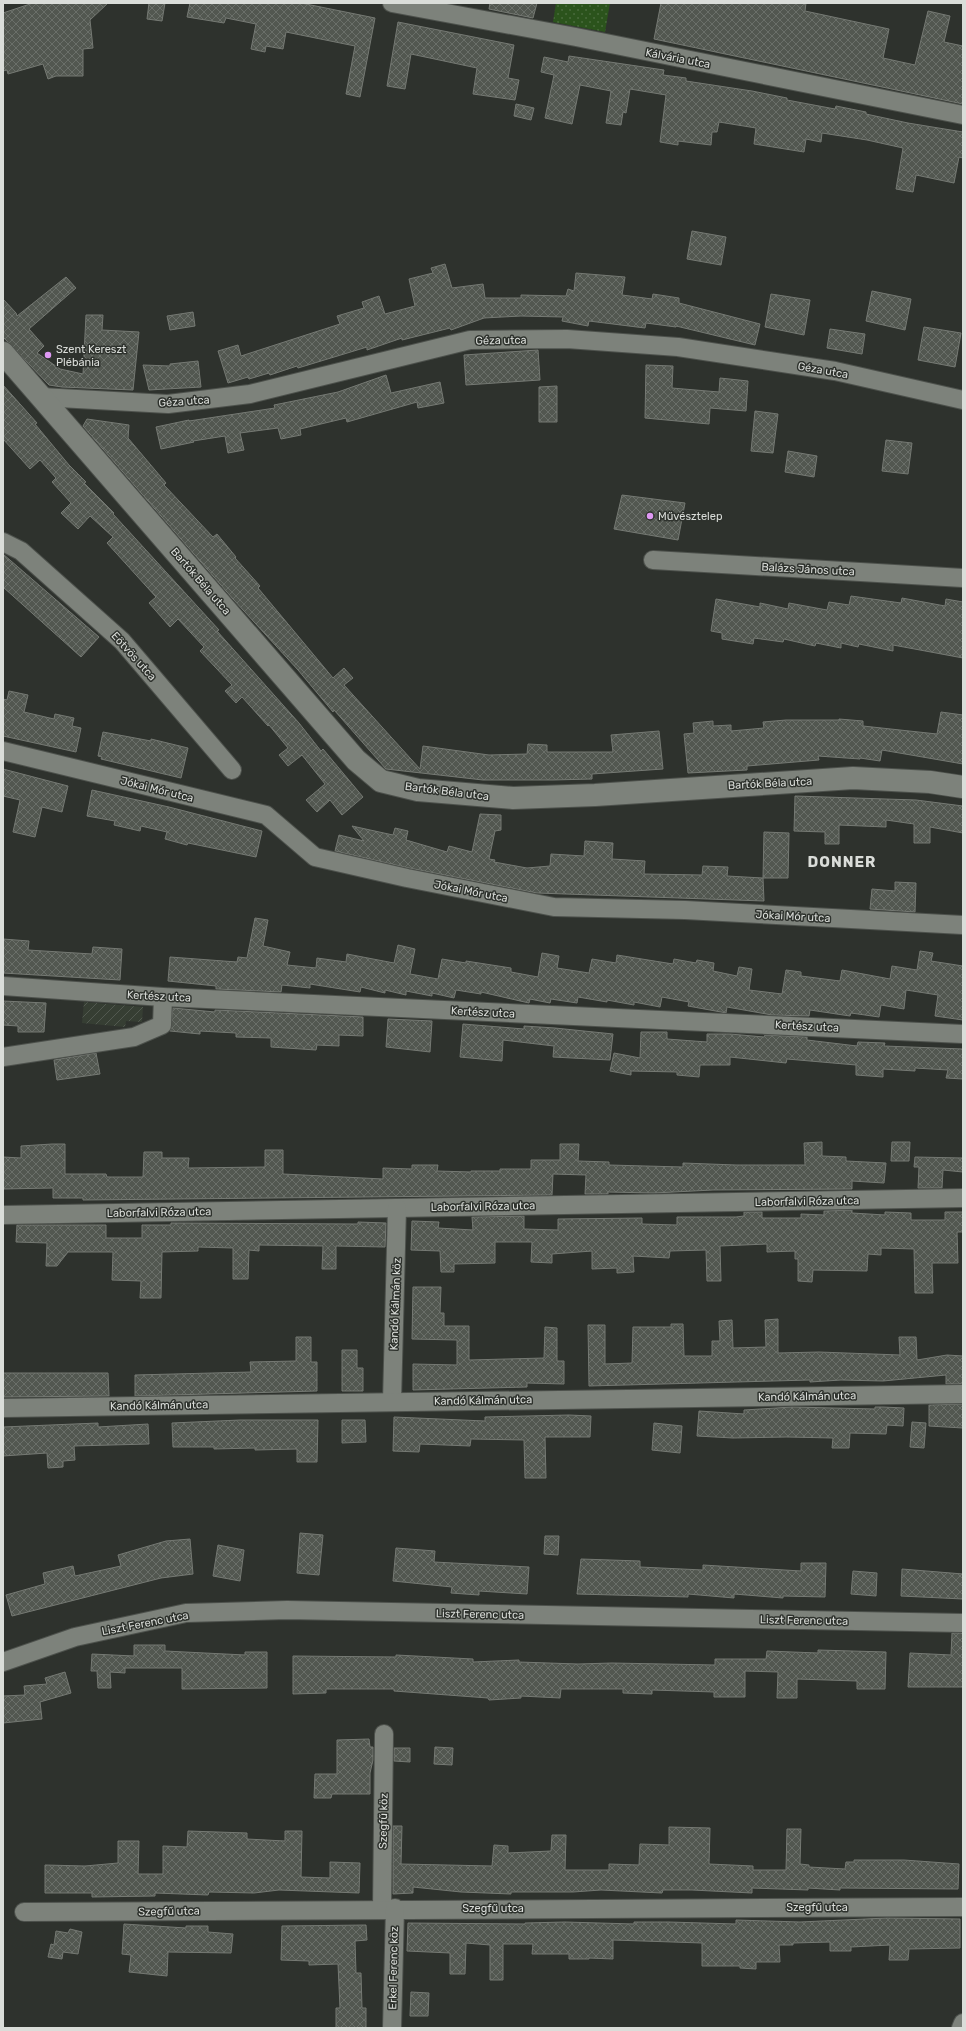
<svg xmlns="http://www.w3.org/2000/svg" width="966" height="2031" viewBox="0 0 966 2031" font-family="Rubik,sans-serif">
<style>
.industrial{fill:url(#industrial-furrows)}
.park{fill:url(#park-dots)}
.building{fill:url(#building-cross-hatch);stroke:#757973}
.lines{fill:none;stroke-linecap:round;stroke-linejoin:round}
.minor-casing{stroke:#4d514c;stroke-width:20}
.tertiary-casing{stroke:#4d514c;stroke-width:24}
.minor{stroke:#7d827b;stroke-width:18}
.tertiary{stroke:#7d827b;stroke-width:22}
.poi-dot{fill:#de98f3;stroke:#2e322d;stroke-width:1.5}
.labels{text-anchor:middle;stroke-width:3;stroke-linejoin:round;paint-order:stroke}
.street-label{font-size:11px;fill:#daddd9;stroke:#2e322d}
.poi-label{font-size:11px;fill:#daddd9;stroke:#2e322d;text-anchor:start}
.district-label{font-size:15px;font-weight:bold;letter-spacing:1px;fill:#daddd9;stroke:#2e322d}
</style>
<defs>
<pattern id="industrial-furrows" width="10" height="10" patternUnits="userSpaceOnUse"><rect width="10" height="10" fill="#363e33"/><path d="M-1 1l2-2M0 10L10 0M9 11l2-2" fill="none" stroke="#525950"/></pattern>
<pattern id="park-dots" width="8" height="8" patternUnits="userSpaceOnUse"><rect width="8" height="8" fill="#2b531c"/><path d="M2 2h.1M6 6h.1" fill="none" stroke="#496b3c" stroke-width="1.8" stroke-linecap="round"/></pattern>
<pattern id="building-cross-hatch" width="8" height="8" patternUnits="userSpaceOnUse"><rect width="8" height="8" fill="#525750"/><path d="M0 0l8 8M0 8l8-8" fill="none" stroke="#6a6f69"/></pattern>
</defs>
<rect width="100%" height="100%" fill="#2e322d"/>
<path class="industrial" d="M84 1002 143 1007 142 1022 126 1021 125 1027 82 1023Z"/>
<path class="park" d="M556 3H610L605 32 553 22Z"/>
<g class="building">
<path d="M33 3H108L90 20 93 48 83 49V76H56L48 79 43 64 8 74 7 70 3 71V13Z"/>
<path d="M149 3H165L162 21 147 19Z"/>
<path d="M190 3H301L375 18 360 97 346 94 355 46 286 32 283 49 266 46 265 52 251 49 256 24 226 18 224 23 187 17Z"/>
<path d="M490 3H537L533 18 489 9Z"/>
<path d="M661 3H806L805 11 889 29 883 58 915 65 928 11 950 16 944 42 963 46V104L654 39Z"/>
<path d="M398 22 514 45 508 78 519 80 515 100 473 94 477 68 411 54 405 89 387 86Z"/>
<path d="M569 56 664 70 663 75 686 78V81L752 91 787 98V100L835 109 836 106 866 112V114L908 123 963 132V158L959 157 954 183 916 175 913 192 896 189 903 148 867 140 822 133 821 142 806 139 804 152 754 144 756 128 719 122 717 132H712L711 145 678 141V145L660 142 666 95 630 89 626 113 623 112 621 125 606 123 611 91 580 85 572 124 545 118 554 75 541 72 544 57 568 62Z"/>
<path d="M516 104 534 108 531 120 514 116Z"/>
<path d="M692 231 726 237 721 265 687 259Z"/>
<path d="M445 264 452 288 483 284 485 298H521V295L566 296 568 289 574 291 576 273 625 277 622 295 652 299 653 294 679 298V303L760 324 755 345 676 326V327L646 323 645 328 589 321 588 326 562 321 563 317 521 316 484 318 451 330 450 328 402 340V338L367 350V347L298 368 297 366 270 375 269 373 249 379 248 377 228 383 218 351 238 345 241 356 340 324 337 316 364 308 362 302 379 296 385 314 415 306 409 279 433 273 431 268Z"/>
<path d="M66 277 76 288 29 329 44 346 37 353 60 369 83 374 86 315H103L102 330 139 332 133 390 62 387 49 385 3 337V299L16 313 17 316Z"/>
<path d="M872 291 911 299 905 330 866 321Z"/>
<path d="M771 294 810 300 804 335 765 327Z"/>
<path d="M193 312 195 326 170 330 167 316Z"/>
<path d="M924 327 961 333 955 367 918 360Z"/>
<path d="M830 329 865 334 862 354 827 348Z"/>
<path d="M538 350 540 380 466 385 464 355Z"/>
<path d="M198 361 201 387 149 390 143 365 170 366V364Z"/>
<path d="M646 365 673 366 672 388 719 392 720 378 748 381 746 411 710 408 709 424 645 418Z"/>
<path d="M386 375 391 393 440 382 444 403 418 408 417 402 347 422 346 418 300 429 301 435 281 439 278 428 240 433 244 450 228 453 225 436 193 441 194 442 161 449 156 427 189 420V421L275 408 274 405 338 392Z"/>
<path d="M3 385 37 423 35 424 69 465 86 482 84 483 114 513 113 514 219 630 217 631 299 723 321 751 323 749 363 797 342 815 330 800 317 812 306 800 325 784 302 755 288 766 279 755 288 748 269 725 268 726 242 697 236 703 225 691 232 685 200 651 204 647 178 619 170 627 149 603 156 597 107 543 113 537 90 516 78 529 61 513 71 503 52 482 56 478 40 460 30 469 3 439Z"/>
<path d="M557 386V422H539V387Z"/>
<path d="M755 411 778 414 773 453 751 451Z"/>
<path d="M87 419 129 425 128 438 166 483 164 485 213 537 217 534 236 557 235 558 260 586 258 588 333 678 344 668 353 678 344 685 420 769 423 746 489 755 527 754 528 744 547 745V752H613L611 735 659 731 663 769 592 774V779L553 780H483L386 769 334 710 333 712 298 670 233 599 83 426Z"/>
<path d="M886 440 912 443 908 474 882 471Z"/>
<path d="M788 451 817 456 814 477 785 472Z"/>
<path d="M622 495 685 503 678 540 614 529Z"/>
<path d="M3 554 99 637 81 657 3 587Z"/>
<path d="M851 596 901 603 902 598 945 606 946 599 963 602V658L893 645V651L859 644 858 647 841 643V648L816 643 815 646 784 639 783 642 754 638 753 644 722 639V633L711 631 716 599 760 607V603L788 609 789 603 827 610 829 602 849 605Z"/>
<path d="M9 691 28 695 24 712 54 719 55 714 74 718 72 726 81 728 76 752 3 736V699L7 700Z"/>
<path d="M941 712 963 715V764L882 750 880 761 860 758V759L818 756 819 760 747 766V770L688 773 684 734 694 733 693 723 713 721V726L731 725V731L764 728 763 722 786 720H839V719L863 721V726L937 734Z"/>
<path d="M103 732 151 741V739L188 748 181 778 101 759 102 757 98 756Z"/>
<path d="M3 769 68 786 62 812 42 807 35 837 13 832 20 800 3 796Z"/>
<path d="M92 790 169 807 262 831 256 857 188 843 187 845 165 839 167 832 141 826 140 831 114 825 115 821 87 816Z"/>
<path d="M795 796 916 800 963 806V833L930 827V843H914V824L886 820V827L839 825V844H825V832L794 831Z"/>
<path d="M480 814 501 815V830L495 831 489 859 495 860 494 862 527 868 550 866 551 854 584 856 585 841 613 843 612 859 645 861 644 874 702 875 703 866 728 867 727 876 763 878 764 901 537 893 409 868 335 851 339 835 364 841 352 826 393 835 395 828 408 831 406 840 447 852 449 846 472 852Z"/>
<path d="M764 832 789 833 788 878H763Z"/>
<path d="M895 882 916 883 915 912 870 909 872 889 895 891Z"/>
<path d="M255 918 268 920 263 946 290 952 287 965 316 968 317 958 346 962 347 954 394 963 398 945 415 949 410 974 438 979 442 959 466 963V961L511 968V972L538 977 542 953 559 956 557 968 589 973 592 959 616 963 617 955 673 964 674 959 696 963 697 960 714 963 713 971 737 976 739 967 752 969 749 990 782 994 786 970 801 972V976L840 981 842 970 890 979 892 966 917 970 920 951 933 953 931 961 963 966V1020L935 1016 938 995 906 990 904 1009 881 1005 879 1017 851 1013 850 1016 810 1010 809 1016 772 1015 727 1007 726 1013 721 1012 688 1006 689 1002 662 997 660 1007 634 1002V1005L607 1000V1002L578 997 577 1003 551 999 550 1003 530 999 529 1003 481 992V994L456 990 454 998 432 993V996L406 991V995L385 990V993L361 987 360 992 310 984V988L282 985 281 992 216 989V986L168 981 170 957 237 962 238 957 247 958Z"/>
<path d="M3 939 29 941 28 950 92 954 93 947 122 949 120 980 3 973Z"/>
<path d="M3 1001 46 1003 44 1032H18V1026L3 1025Z"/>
<path d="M173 1008 215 1012V1010L363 1017V1036L339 1035V1046L317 1045 316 1050 271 1047V1038L236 1037V1033L200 1031V1034L170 1031Z"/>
<path d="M388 1019 432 1021 430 1052 386 1047Z"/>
<path d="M463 1024 524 1029V1026L555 1028 613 1034 610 1060 553 1057 554 1046 503 1040 502 1061 460 1057Z"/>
<path d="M641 1032H667V1039L707 1042V1034H730L764 1037 765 1035 807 1037V1040L857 1046 858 1042 885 1043 884 1046 963 1049V1079L946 1078 948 1070 915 1068V1071L883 1069V1077L856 1075V1065L787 1059 786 1063 730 1057V1065H700L699 1077 677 1075V1072L631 1071V1075L610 1071 614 1053 640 1058Z"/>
<path d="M96 1053 100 1074 57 1080 54 1060Z"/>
<path d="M822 1142V1156L846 1157V1161L886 1163 884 1183 852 1181V1189L713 1190 654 1193 608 1192V1194H585L586 1175 553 1174 552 1195 83 1200V1198H53V1188L3 1189V1157L21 1158V1146L52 1144H65V1174H106L107 1177H143L144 1152H162V1158H189L188 1168 265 1167V1150H283V1174L383 1179V1168L412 1169V1165H438L437 1171 471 1172V1171H500V1169H531V1160H560V1144H579L578 1161 609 1162V1165L683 1167V1163L736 1165H805L804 1143Z"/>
<path d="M892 1142H910L909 1161H891Z"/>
<path d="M915 1157 963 1158V1172L943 1170 942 1188H918L919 1167H914Z"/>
<path d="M852 1210V1213L885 1215V1212L911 1213V1220H945V1212H963V1232H957L958 1263H932L933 1293H915L914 1249 881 1248V1255L868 1254 867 1271 813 1270 812 1282 798 1281V1259H795V1251L767 1252V1244L720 1246 721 1281H707L706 1250 670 1251 669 1258 633 1256 634 1272 617 1273V1268L592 1269V1251L552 1254V1263L531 1262 532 1242H495V1263L454 1264V1272H441L440 1251 411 1250 412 1221 439 1222 438 1228 473 1230 472 1217 524 1216V1229L558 1230V1219L642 1218V1224L677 1225V1217H736L744 1216V1212H762V1218H801V1214L824 1215V1211Z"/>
<path d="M358 1222 386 1223 385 1247 336 1246V1269H322L323 1246 259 1245V1251L249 1250 248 1279H233V1248L198 1247V1251L162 1252 161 1298H140L141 1281 112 1280 113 1252H68L57 1266H46L47 1243 16 1242 17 1225H106V1238H142V1225H171V1223L358 1224Z"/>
<path d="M413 1287H441L440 1313H444V1326H469V1360L544 1358 545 1327 557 1328V1361H564V1384L527 1383V1387L413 1390V1364L457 1365V1340L412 1339Z"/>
<path d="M778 1319V1353L819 1352 900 1355 899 1337H916L917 1360 947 1355 963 1356V1384H946V1375L883 1381 841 1380 810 1382V1380L589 1386 588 1325H605V1364L632 1363 633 1327H671V1324H683L684 1356H712V1341H720L719 1321 732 1320 733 1348 766 1347 765 1320Z"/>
<path d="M296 1337H311V1362H317V1391L135 1396V1375L251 1372 250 1362 296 1361Z"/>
<path d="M342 1350H357V1368H363V1391H342Z"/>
<path d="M3 1373H108L109 1396 3 1397Z"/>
<path d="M963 1404V1428L929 1426V1405Z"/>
<path d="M792 1407 875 1409V1407H883L904 1408 903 1426 887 1425 886 1434 850 1433 849 1448H832L833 1438 787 1437 733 1438 697 1436 699 1411 744 1414V1410Z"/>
<path d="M569 1415 591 1416 590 1437H545L546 1478H525L524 1440 471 1439 470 1446 420 1444 419 1452 393 1451 394 1417 485 1421V1417Z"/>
<path d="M240 1420H318L317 1462H297V1449L255 1450V1448L214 1449V1447H173L172 1423Z"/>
<path d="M342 1420H365L366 1442 342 1443Z"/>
<path d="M912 1422 926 1423 924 1448 910 1447Z"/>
<path d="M98 1423V1427L148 1424 149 1444 74 1446 75 1460 63 1461V1467L48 1468 47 1453 3 1456V1427Z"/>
<path d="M654 1423 682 1426 680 1453 652 1450Z"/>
<path d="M300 1533 323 1535 319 1575 297 1573Z"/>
<path d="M545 1536H559L558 1555 544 1554Z"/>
<path d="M190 1539 193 1574 161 1578 12 1616 6 1595 45 1584 43 1573 73 1566 75 1576 121 1566 118 1555 166 1541Z"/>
<path d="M218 1545 244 1550 240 1581 213 1576Z"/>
<path d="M396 1548 435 1551 434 1562 529 1567 527 1594 479 1591V1595L451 1593 452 1587 393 1581Z"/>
<path d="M581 1559 640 1561V1567L703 1570V1565L801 1571V1563H826L825 1597 783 1596V1598L734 1594V1598L688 1594V1597L577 1594Z"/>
<path d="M902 1569 963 1574V1599L901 1596Z"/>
<path d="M853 1571 877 1573 876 1596 851 1594Z"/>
<path d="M952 1633H963V1687H908L910 1653 951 1655Z"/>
<path d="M134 1645H165V1651L245 1655V1652H267V1688L182 1689V1668H125V1673L110 1672 111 1688H98L97 1671H91L92 1654 134 1656Z"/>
<path d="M818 1650 886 1652 885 1689H857V1681L797 1679V1698H777L778 1672 745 1671V1697H714V1692L652 1690V1694L623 1693V1689H561L560 1698 521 1696V1698L489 1700 488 1698 394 1691V1689H326V1693L293 1694V1656L396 1657V1655L473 1659V1662L519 1660V1662L578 1664 612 1663 715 1665V1659H766L767 1651 818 1653Z"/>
<path d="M65 1672 71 1693 40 1702 42 1719 3 1723V1696L25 1695 24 1686 47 1684 45 1678Z"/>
<path d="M369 1739 370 1747H373V1760L370 1773V1794H332L331 1798H314L315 1774H337V1740Z"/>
<path d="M435 1747 453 1748 452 1765 434 1764Z"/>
<path d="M394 1748H410V1762L394 1761Z"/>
<path d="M393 1826H402L401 1864 492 1866 494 1845 508 1846V1853L551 1851 552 1835H566L565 1870H609V1864L639 1865 640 1844 669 1845V1827L710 1828 709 1864 753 1866V1870H786L787 1829H801L800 1864 809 1865V1867L845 1869 846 1862H854V1860H904L959 1864 958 1889 840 1888V1890L808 1888V1890L752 1888V1893L692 1890H663L662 1893 601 1890 573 1892H511V1894L461 1892 413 1887V1893L393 1894Z"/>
<path d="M188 1831 247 1833V1839L285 1841V1831H302L301 1877 330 1878V1862L360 1863 359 1893 279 1890 254 1893 209 1892 208 1895 155 1893V1896L92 1897V1893H45V1865L85 1866 118 1863V1841H139L138 1874H163V1846L187 1847Z"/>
<path d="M887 1918 960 1919V1948L909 1949 908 1960H889L890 1945 851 1947V1951H830V1942L793 1943V1945H779L780 1962H756V1969L740 1968V1966H702V1943L613 1940V1959L589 1958V1959H569V1954H532L533 1944H503V1980H490V1945L466 1943 465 1974H450V1953L407 1951 408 1923 525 1924V1923L565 1922 634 1924V1922H669L736 1924V1920L800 1922Z"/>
<path d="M124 1924 186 1928V1926H208V1932L233 1934 231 1953 168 1952 167 1976 129 1972 131 1955 122 1954Z"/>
<path d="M366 1925 367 1940 355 1941 356 1973H361L362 2008H366V2028H336V2008H340L338 1964 309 1965V1961L281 1960 282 1926Z"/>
<path d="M70 1929 82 1932 78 1954 63 1952 62 1959 48 1957 51 1944 54 1945 56 1931 68 1933Z"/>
<path d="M411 1992 429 1993 428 2016H410Z"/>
</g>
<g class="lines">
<g class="minor-casing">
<g id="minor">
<path d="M392 3 576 37 963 115"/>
<path d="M41 397 168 404 250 394 470 340 567 339 678 347 835 371 963 400"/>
<path d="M3 542 21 551 122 641 232 770"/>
<path d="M653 560 963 578"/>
<path d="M3 751 266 815 315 857 407 878 554 907 685 910 963 925"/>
<path d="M3 986 163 997 963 1034"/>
<path d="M3 1057 134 1037 162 1025 163 997"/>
<path d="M3 1215 963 1198"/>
<path d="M392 1401 397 1208"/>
<path d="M3 1408 963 1394"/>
<path d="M3 1662 75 1637 186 1613 287 1610 963 1623"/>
<path d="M382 1909 384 1734"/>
<path d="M24 1912 963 1907"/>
<path d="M392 2028 395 1908"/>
<path d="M961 2028 963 2023"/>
</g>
</g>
<g class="tertiary-casing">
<path id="tertiary" d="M3 353 356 760 381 781 418 790 513 798 595 795 853 778 930 782 963 787"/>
</g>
<use href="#minor" class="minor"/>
<use href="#tertiary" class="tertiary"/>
</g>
<g class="poi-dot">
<circle cx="48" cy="355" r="4"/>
<circle cx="650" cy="516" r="4"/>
</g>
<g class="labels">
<g class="street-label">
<text transform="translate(678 58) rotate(11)" y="4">Kálvária utca</text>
<text transform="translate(501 340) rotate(-1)" y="4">Géza utca</text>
<text transform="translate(823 370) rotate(10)" y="4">Géza utca</text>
<text transform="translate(184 401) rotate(-4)" y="4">Géza utca</text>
<text transform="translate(808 569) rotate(3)" y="4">Balázs János utca</text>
<text transform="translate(201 581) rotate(49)" y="4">Bartók Béla utca</text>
<text transform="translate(134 656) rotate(48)" y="4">Eötvös utca</text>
<text transform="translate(770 783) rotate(-3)" y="4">Bartók Béla utca</text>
<text transform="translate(157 789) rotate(14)" y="4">Jókai Mór utca</text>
<text transform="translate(447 791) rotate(7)" y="4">Bartók Béla utca</text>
<text transform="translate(471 891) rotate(11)" y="4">Jókai Mór utca</text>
<text transform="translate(793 916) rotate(3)" y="4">Jókai Mór utca</text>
<text transform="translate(159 996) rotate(3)" y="4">Kertész utca</text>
<text transform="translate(483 1012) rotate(3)" y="4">Kertész utca</text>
<text transform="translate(807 1026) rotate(3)" y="4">Kertész utca</text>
<text transform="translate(807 1201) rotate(-1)" y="4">Laborfalvi Róza utca</text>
<text transform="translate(483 1206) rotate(-1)" y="4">Laborfalvi Róza utca</text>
<text transform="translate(159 1212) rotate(-1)" y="4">Laborfalvi Róza utca</text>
<text transform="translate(395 1304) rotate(-88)" y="4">Kandó Kálmán köz</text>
<text transform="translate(807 1396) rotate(-1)" y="4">Kandó Kálmán utca</text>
<text transform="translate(483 1400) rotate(-1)" y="4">Kandó Kálmán utca</text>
<text transform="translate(159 1405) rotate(-1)" y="4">Kandó Kálmán utca</text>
<text transform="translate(480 1614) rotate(1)" y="4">Liszt Ferenc utca</text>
<text transform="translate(804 1620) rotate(1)" y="4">Liszt Ferenc utca</text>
<text transform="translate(145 1623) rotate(-11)" y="4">Liszt Ferenc utca</text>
<text transform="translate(383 1821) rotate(-89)" y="4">Szegfű köz</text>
<text x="817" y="1911">Szegfű utca</text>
<text x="493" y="1912">Szegfű utca</text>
<text transform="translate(169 1911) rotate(-1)" y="4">Szegfű utca</text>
<text transform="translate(393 1968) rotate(-89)" y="4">Erkel Ferenc köz</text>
</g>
<g class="poi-label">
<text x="56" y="353">Szent Kereszt<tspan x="56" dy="13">Plébánia</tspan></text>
<text x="658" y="520">Művésztelep</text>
</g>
<g class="district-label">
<text x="842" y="867">DONNER</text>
</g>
</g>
<rect width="966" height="2031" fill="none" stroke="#daddd9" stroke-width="8"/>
</svg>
